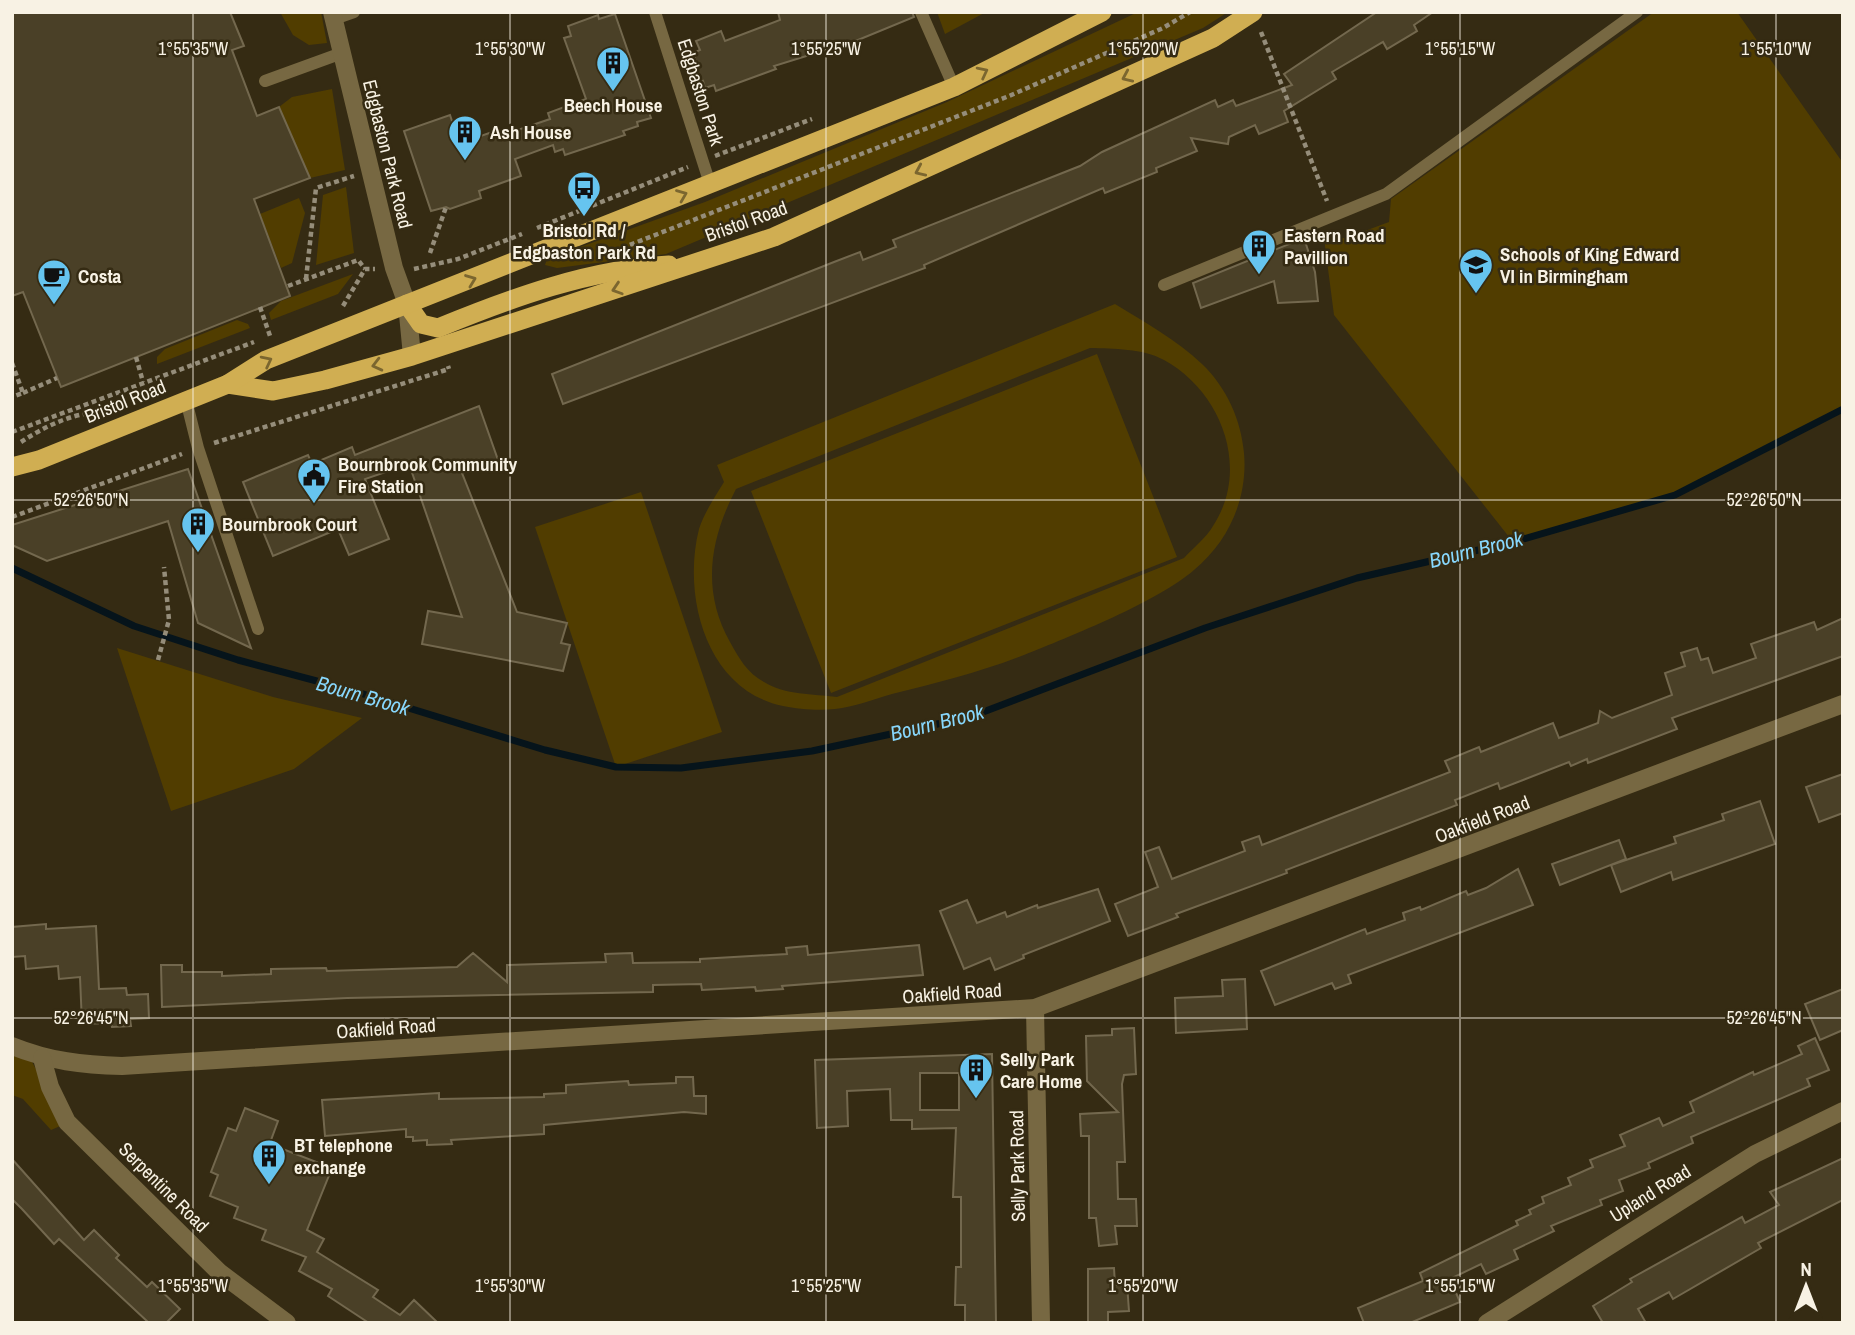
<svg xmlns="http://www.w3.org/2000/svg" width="1855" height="1335" viewBox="0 0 1855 1335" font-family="'Archivo Narrow',sans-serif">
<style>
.green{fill:#513d00;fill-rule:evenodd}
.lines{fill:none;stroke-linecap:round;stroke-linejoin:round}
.stream{stroke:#06141b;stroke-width:7}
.building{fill:#4a4027;stroke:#73684e;stroke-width:2;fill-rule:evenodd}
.path{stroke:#958d7a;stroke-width:4.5;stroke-dasharray:5 3.5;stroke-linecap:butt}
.service{stroke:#776842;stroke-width:12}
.minor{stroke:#776842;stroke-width:18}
.tertiary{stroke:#776842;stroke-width:18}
.trunk{stroke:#d0ae52;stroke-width:19}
.oneway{stroke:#7b662f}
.ticks{fill:none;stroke:#f8f2e4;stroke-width:2;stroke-opacity:0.45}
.labels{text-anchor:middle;stroke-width:5;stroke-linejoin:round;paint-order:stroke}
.street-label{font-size:19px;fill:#f8f2e4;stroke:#352b13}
.poi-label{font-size:19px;font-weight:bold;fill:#f8f2e4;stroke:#352b13;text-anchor:start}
.water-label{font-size:21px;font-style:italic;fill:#88d8fd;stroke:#352b13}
.ticks-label{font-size:18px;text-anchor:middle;fill:#f8f2e4;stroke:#352b13;stroke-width:5;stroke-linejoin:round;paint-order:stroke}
</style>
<rect width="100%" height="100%" fill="#352b13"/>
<g class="green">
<path d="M280 12H321L327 43 309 45 293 35Z"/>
<path d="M937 12H986L945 34Z"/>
<path d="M1138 12H1228L1203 28 666 254 557 268 545 265 547 259 705 202 947 102Z"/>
<path d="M1654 12H1737L1843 163V408L1675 495 1513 542 1334 315 1324 238H1346L1389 222 1391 199Z"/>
<path d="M332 89 345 170 310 178 279 107 292 97Z"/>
<path d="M346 187 354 253 316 265 323 195Z"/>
<path d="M299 198 305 213 292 263 281 268 260 214Z"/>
<path d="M353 274 338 294 271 320 269 313 281 301Z"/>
<path d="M1115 304C1144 322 1177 340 1202 364 1227 388 1241 420 1244 453 1248 498 1229 541 1194 570 1159 601 1069 637 1024 655 981 672 937 683 892 694 874 699 854 707 835 709 819 711 798 709 783 706 706 690 682 596 699 529 704 513 715 497 724 482L717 465ZM1090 348C1114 349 1142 348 1164 360 1221 391 1251 468 1213 526 1206 538 1193 548 1184 558L837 697C813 694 785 695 764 682 747 673 739 658 730 642 701 590 710 539 736 489Z"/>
<path d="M237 320 248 324 250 328 157 364V357L165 349Z"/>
<path d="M1097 354 1177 557 831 693 751 491Z"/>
<path d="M641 492 722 732 616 767 535 527Z"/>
<path d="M117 648 273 697 362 718 294 769 171 811Z"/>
<path d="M12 1053 31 1060 65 1124 51 1130 23 1099 12 1095Z"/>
</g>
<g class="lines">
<path class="stream" d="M12 568 134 626 238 660 347 689 545 750 616 767 681 768 812 751 970 717 1205 628 1357 578 1513 542 1675 495 1843 409"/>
</g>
<g class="building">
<path d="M12 12H230L244 46 232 50 257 116 279 107 310 178 254 199 290 296 61 387 23 292 12 296Z"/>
<path d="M778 12H912L914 17 858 40 774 66 776 69 716 91 714 85 705 88 703 81 699 83 692 65 697 64 693 53 700 50 696 41 721 31 725 41 780 20Z"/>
<path d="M1377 12H1433L1414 25 1417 31 1387 49 1383 42 1332 72 1336 79 1284 111 1288 122 1259 134 1255 125 1229 137 1228 144 1191 138 1197 151 1156 168 1157 172 1105 193 1103 188 924 265 925 268 563 404 552 374 834 262 860 252 863 260 896 247 893 240 1080 166 1102 152 1215 100 1218 107 1233 100 1236 106 1292 85 1284 74Z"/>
<path d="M615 14 651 118 637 122 638 126 623 131 625 135 565 155 563 149 555 152 553 145 515 159 521 176 479 191 481 198 450 209 446 207 431 211 404 131 450 115 456 133 475 127 478 137 495 131 497 137 550 119 548 113 586 99 564 38 571 36 568 26 598 15 599 19Z"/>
<path d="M1304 238 1315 272 1318 301 1278 303 1274 281 1201 308 1193 283Z"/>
<path d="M479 406 498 460 462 473 517 612 567 623 561 643 570 645 563 671 422 644 428 611 462 617 409 464 365 479 389 539 349 555 338 529 273 556 243 482 308 455 312 464 352 447 355 455Z"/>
<path d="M188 469 251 648 198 623 168 521 47 561 12 545V525Z"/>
<path d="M1843 618V656L1672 718 1677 729 1588 763 1587 759 1571 766 1569 762 1500 789 1498 783 1455 800 1457 805 1286 870 1287 873 1176 914 1178 917 1128 936 1115 904 1158 887 1145 852 1159 847 1172 879 1245 851 1242 842 1259 836 1262 845 1450 772 1445 761 1479 747 1481 752 1553 723 1559 738 1598 723 1600 711 1612 718 1672 695 1665 673 1685 666 1681 653 1697 648 1701 660 1708 658 1713 673 1756 658 1751 644 1814 622 1817 630Z"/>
<path d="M1843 774V813L1819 822 1806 787Z"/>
<path d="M1760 801 1775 844 1673 880 1671 872 1621 892 1611 865 1676 843 1674 837 1724 820 1722 814Z"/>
<path d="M1619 840 1626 859 1560 885 1552 864Z"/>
<path d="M1518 869 1533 905 1348 975 1351 983 1335 989 1332 983 1275 1005 1261 971 1365 929 1367 934 1405 920 1403 913 1420 907 1421 910 1466 891 1468 895 1486 888Z"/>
<path d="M1098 889 1110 921 1023 955 1024 958 995 970 990 958 964 969 940 911 967 900 977 923 1005 912 1007 917 1037 905 1038 908Z"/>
<path d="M46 924V929L96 926 99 989 126 988 127 995 148 994 149 1018 130 1019 131 1026 112 1027 111 1023 82 1024 80 977 59 979 58 966 26 969 25 956 12 957V927Z"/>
<path d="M919 945 923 975 782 986 783 989 756 991 755 987 702 990 701 984 653 985V992L347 998 162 1007 161 965H182V972H222V976L271 974V969L326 968 327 971 457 967 473 953 507 982V965L606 962 605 954 632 953 633 963 700 962V959L787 954 786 948 807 946 808 955Z"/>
<path d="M1245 979 1247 1029 1176 1033 1175 998 1223 996 1222 980Z"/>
<path d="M1843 989V1030L1820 1040 1805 1004Z"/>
<path d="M1134 1028 1136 1074 1124 1075 1122 1084 1125 1162H1117L1118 1199H1136L1137 1226H1115L1117 1244 1099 1246 1096 1218H1089V1136H1081L1080 1114 1118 1112 1087 1081 1086 1036 1112 1035V1029Z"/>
<path d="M1815 1038 1829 1070 1807 1079 1810 1086 1691 1137 1693 1143 1648 1163 1650 1168 1619 1180 1623 1191 1600 1200 1602 1205 1551 1226 1554 1231 1514 1250 1518 1259 1486 1274 1481 1264 1450 1279 1460 1302 1410 1323H1364L1358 1308 1423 1281 1420 1273 1518 1225 1516 1221 1531 1214 1529 1210 1544 1203 1542 1197 1571 1185 1568 1178 1593 1167 1590 1160 1625 1146 1620 1135 1659 1118 1663 1126 1694 1112 1690 1102 1753 1072 1754 1075 1802 1054 1798 1046Z"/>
<path d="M992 1054 996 1323H965V1305H955L956 1267H961V1197H953L956 1128 912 1129V1120H891L890 1089 847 1091 848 1126 817 1128 815 1060ZM920 1073H959V1110H920Z"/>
<path d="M676 1077H693L694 1096H706V1114L684 1112 544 1125V1134L451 1140 452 1144 427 1145V1140L413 1141V1137H406V1129L325 1136 322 1100 439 1093V1099L544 1097V1094L566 1093V1085L628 1081 629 1085 676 1083Z"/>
<path d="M245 1108 278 1121 271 1140 262 1141 332 1168 307 1230 324 1239 317 1252 378 1290 373 1297 400 1315 414 1300 438 1323H369L328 1296 332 1289 299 1271 306 1257 262 1240 266 1230 234 1218 238 1207 210 1196 218 1175 211 1172 228 1128 236 1131Z"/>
<path d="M1843 1158V1200L1758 1243 1761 1248 1673 1299 1669 1292 1638 1309 1646 1323H1603L1593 1306 1632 1282 1630 1279 1742 1217 1745 1223 1779 1205 1770 1192Z"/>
<path d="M12 1159 84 1240 94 1230 119 1255 116 1258 147 1287 152 1282 180 1309 166 1323H149L59 1239 54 1244 22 1209 12 1199Z"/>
<path d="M1114 1268 1115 1285 1127 1284 1129 1311 1108 1312V1323H1088V1269Z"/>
</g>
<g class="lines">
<g class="path">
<path d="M1261 32 1327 201"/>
<path d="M715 156 812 119"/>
<path d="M537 228 688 167"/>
<path d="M622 248 1009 96 1163 28 1190 12"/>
<path d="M430 253 446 207"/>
<path d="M414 269 458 259 522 234"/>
<path d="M306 279 316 188 354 176"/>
<path d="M288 286 358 260 365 269"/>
<path d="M343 306 365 269H375"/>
<path d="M260 307 270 336"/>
<path d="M136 357 143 382"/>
<path d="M12 363 23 393 12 397"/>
<path d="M23 393 57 378"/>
<path d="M12 432 254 342"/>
<path d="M21 442C44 427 72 413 100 412"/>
<path d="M214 443 449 369 448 366"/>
<path d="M12 517 182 454"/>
<path d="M158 660 169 620 164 567"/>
</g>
<g class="service">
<path d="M655 12 710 184"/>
<path d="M921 12 954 87"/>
<path d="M334 19 354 12"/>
<path d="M265 81 342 53"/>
<path d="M1164 285 1386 194 1637 12"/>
<path d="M186 400 198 448 258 629"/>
</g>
<g class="minor">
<path d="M1035 1008 1041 1323"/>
<path d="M12 1046C49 1061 83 1065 122 1066L1035 1008 1843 704"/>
<path d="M42 1058 50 1087 67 1122 219 1272 287 1323"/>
<path d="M1487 1323 1755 1154 1843 1111"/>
</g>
<path class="tertiary" d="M332 12 394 268 407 304 412 356"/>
<g class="trunk">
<path d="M407 304 421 324 438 328C511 298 590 269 669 265"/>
<path d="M228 384 273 391 325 380 412 356 774 237 1213 38 1253 12"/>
<path d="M12 467 39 460 228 384 266 360 954 87 1102 12"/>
</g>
</g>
<defs><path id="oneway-chevron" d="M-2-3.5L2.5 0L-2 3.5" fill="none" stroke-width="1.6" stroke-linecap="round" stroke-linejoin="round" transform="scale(1.75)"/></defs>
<g class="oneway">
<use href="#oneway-chevron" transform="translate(983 72) rotate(-27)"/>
<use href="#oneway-chevron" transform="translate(1127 77) rotate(156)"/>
<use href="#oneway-chevron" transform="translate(920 171) rotate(156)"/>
<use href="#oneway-chevron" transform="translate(682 195) rotate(-22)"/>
<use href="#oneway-chevron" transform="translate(471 280) rotate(-21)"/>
<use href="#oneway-chevron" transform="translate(617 289) rotate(162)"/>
<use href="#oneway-chevron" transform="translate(267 361) rotate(-27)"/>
<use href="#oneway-chevron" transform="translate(377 365) rotate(166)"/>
</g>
<path class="ticks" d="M193 12V1323M510 12V1323M826 12V1323M1143 12V1323M1460 12V1323M1776 12V1323M12 500H1843M12 1018H1843"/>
<defs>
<g id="building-pin" transform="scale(1.75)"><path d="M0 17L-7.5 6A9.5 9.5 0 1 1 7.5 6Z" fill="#66c4ef" stroke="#352b13"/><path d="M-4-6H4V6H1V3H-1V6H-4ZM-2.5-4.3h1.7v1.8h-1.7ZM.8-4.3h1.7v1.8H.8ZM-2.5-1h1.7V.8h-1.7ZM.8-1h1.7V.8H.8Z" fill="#111"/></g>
<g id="bus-pin" transform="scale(1.75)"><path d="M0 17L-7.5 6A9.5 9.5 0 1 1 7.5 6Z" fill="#66c4ef" stroke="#352b13"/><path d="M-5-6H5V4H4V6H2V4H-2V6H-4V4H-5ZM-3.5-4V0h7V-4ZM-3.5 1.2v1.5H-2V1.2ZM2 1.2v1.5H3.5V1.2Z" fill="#111"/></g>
<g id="school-pin" transform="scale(1.75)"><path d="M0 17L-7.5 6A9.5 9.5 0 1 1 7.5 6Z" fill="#66c4ef" stroke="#352b13"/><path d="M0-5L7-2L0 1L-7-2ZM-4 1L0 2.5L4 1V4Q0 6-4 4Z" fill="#111"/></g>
<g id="cafe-pin" transform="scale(1.75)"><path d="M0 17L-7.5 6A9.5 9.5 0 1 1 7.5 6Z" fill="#66c4ef" stroke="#352b13"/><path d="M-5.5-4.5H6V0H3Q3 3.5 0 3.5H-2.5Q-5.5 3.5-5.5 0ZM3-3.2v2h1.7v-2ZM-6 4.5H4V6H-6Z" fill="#111"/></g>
<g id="civic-pin" transform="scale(1.75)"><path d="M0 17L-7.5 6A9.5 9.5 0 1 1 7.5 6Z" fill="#66c4ef" stroke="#352b13"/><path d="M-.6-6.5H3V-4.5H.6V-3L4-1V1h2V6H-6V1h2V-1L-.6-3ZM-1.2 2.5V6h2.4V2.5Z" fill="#111"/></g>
</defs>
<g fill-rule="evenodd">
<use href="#building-pin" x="613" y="63"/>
<use href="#building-pin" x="465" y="132"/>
<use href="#bus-pin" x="584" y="188"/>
<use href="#building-pin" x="1259" y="246"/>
<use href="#school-pin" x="1476" y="265"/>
<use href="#cafe-pin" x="54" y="276"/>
<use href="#civic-pin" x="314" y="475"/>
<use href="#building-pin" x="198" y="524"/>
<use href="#building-pin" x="976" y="1070"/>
<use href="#building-pin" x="269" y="1156"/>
</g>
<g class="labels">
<g class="street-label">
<text transform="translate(701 92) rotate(72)" y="7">Edgbaston Park</text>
<text transform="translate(388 154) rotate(76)" y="7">Edgbaston Park Road</text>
<text transform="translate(746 221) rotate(-20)" y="7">Bristol Road</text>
<text transform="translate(125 401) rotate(-22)" y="7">Bristol Road</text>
<text transform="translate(1482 819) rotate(-21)" y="7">Oakfield Road</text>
<text transform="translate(952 993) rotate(-4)" y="7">Oakfield Road</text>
<text transform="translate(386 1028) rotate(-4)" y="7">Oakfield Road</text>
<text transform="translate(1017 1166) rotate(-91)" y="7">Selly Park Road</text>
<text transform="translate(164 1187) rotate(45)" y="7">Serpentine Road</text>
<text transform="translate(1650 1193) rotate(-32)" y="7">Upland Road</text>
</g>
<g class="poi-label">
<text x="613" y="112" text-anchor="middle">Beech House</text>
<text x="490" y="139">Ash House</text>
<text x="584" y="237" text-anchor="middle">Bristol Rd /<tspan x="584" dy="22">Edgbaston Park Rd</tspan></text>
<text x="1284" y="242">Eastern Road<tspan x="1284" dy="22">Pavillion</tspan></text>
<text x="1500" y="261">Schools of King Edward<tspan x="1500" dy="22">VI in Birmingham</tspan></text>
<text x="78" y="283">Costa</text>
<text x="338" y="471">Bournbrook Community<tspan x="338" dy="22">Fire Station</tspan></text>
<text x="222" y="531">Bournbrook Court</text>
<text x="1000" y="1066">Selly Park<tspan x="1000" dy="22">Care Home</tspan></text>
<text x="294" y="1152">BT telephone<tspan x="294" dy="22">exchange</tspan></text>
</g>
<g class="water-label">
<text transform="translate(1476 550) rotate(-14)" y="7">Bourn Brook</text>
<text transform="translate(363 696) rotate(16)" y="7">Bourn Brook</text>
<text transform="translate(937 723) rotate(-14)" y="7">Bourn Brook</text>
</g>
</g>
<g class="ticks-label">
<text x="193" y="55">1°55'35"W</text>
<text x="510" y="55">1°55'30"W</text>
<text x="826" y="55">1°55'25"W</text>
<text x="1143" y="55">1°55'20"W</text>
<text x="1460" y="55">1°55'15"W</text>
<text x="1776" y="55">1°55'10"W</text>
<text x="91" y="506">52°26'50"N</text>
<text x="1764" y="506">52°26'50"N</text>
<text x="91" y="1024">52°26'45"N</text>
<text x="1764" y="1024">52°26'45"N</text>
<text x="193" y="1292">1°55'35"W</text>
<text x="510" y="1292">1°55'30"W</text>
<text x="826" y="1292">1°55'25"W</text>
<text x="1143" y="1292">1°55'20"W</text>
<text x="1460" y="1292">1°55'15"W</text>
</g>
<rect width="1855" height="1335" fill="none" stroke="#f8f2e4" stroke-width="28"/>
<g transform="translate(1806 1286)" stroke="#352b13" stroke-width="5" paint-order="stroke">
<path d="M0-5L12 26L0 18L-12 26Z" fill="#f8f2e4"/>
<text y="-10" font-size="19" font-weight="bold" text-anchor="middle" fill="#f8f2e4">N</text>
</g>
</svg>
